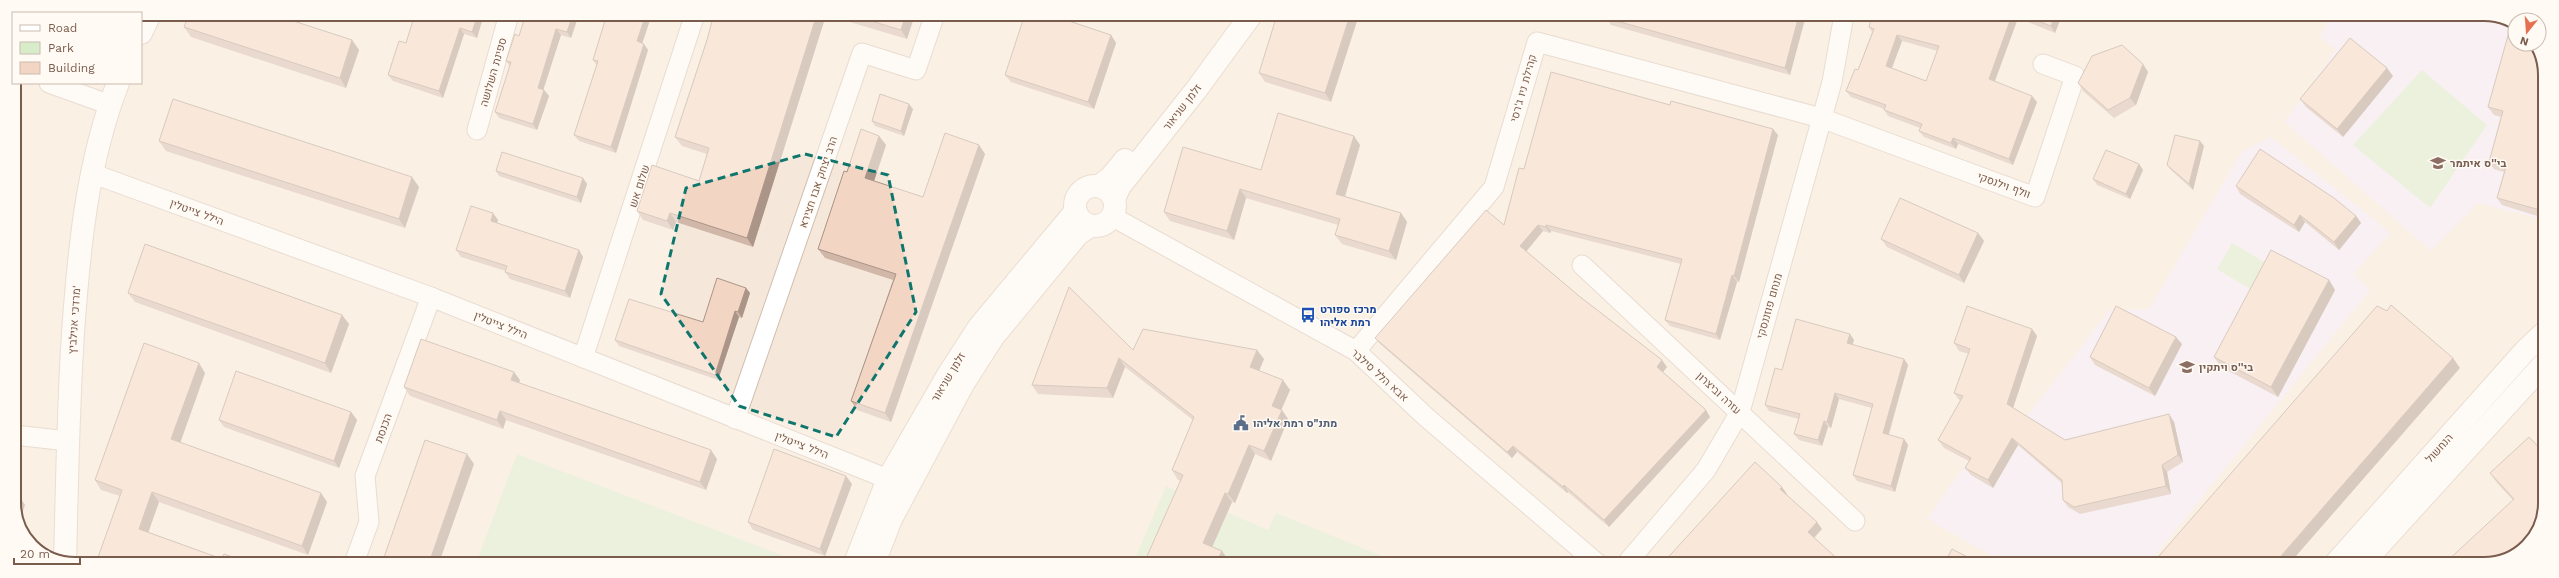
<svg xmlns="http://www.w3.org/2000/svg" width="2559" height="578" viewBox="0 0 2559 578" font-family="'Work Sans',Heebo,sans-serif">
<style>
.residential{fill:#f5e8da}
.education{fill:#f3e8fa}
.green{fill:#d8ecc9}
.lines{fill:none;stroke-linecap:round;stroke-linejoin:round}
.street-casing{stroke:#d1beb0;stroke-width:21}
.secondary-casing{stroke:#d6c0b0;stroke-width:24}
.street{stroke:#fff;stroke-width:19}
.secondary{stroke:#fff;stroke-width:22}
.wall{fill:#d1b7a8;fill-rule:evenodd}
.shaded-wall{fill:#aa9588}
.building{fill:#f3d5c3;stroke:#aa9588;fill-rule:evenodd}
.marked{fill:none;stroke:#0f766e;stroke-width:3;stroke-dasharray:8 5;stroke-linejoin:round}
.labels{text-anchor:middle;stroke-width:3;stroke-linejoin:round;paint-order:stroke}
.street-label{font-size:11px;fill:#7a5c4d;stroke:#fffaf3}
.education-label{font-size:11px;font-weight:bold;fill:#785e54;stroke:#fffaf3;text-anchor:start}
.transit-label{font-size:11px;font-weight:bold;fill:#164399;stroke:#fffaf3;text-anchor:start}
.service-label{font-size:11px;font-weight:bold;fill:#4e5e75;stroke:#fffaf3;text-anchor:start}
.rim{fill:none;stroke:#7a5c4d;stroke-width:2}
</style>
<rect width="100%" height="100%" fill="#fdf6ec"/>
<path class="residential" d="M141 14 2496 15 2515 26V44L2545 70 2544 515 2521 551 2485 564 63 563 29 544 14 511V83H141Z"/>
<g class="education">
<path d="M2314 15H2496L2515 26V44L2545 70 2544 220 2478 203 2431 251 2285 122 2336 49 2319 37 2327 25Z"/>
<path d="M2271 137 2391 233 2353 274 2370 290 2148 564H2007L1927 519 1994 424 2011 436 2110 310 2149 309 2242 151Z"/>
</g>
<g class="green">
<path d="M2422 70 2487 125 2430 208 2353 145Z"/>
<path d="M2232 243 2271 266 2255 292 2217 269Z"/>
<path d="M517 454 802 563H476Z"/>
<path d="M1166 486 1268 530 1276 513 1387 558 1385 563H1133Z"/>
</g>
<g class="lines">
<g class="street-casing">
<g id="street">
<path d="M49 83 102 102"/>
<path d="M477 130 509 14"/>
<path d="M91 173 431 297 888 479 901 486"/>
<path d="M1113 217 1356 351 1426 417 1598 564"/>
<path d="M1582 265 1855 521"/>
<path d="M1356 351 1494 187 1537 42 1821 118 2035 197 2075 76 2043 64"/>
<path d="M583 358 695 14"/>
<path d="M735 419 862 53 916 70 935 14"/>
<path d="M14 435 68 441"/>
<path d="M354 563 369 522 365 476 431 297"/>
<path d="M1626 564 1706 470 1740 412 1832 82 1844 15"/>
</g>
</g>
<g class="secondary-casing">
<g id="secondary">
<path d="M141 33 150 14"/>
<circle cx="1095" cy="206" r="20"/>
<path d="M1099 186 1111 177 1125 160"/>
<path d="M1114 199 1120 186 1196 90 1251 15"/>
<path d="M65 563C67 486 68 409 73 333 79 248 87 163 118 83"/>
<path d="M855 563 888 479 948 375 979 327 1075 212"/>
<path d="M874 563 891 519 963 384 993 337 1078 234 1090 226"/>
<path d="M2335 564 2525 351 2544 333"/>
<path d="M2362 564 2544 364"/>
</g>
</g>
<use href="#street" class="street"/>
<use href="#secondary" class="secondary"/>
</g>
<g class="wall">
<path d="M415 14H484L477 38 464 34 443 98 393 81 388 75 406 43Z"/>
<path d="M579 14 571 38 561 35 543 89 544 90 549 96 537 130 499 118 495 112 510 66 506 61Z"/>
<path d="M607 14H652L642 43 648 50 616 153 579 141 574 135 597 66 593 60Z"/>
<path d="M714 14H915L907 39 826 15 753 247 676 222 673 230 643 220 637 211 699 181 707 154 682 146 675 137 707 40Z"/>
<path d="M1173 15H1193L1192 20Z"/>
<path d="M1607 15H1806L1790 75 1611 25 1606 18Z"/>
<path d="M1872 15H2062L2055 33 2018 18 1995 81 2037 102 2013 165 1958 144 1956 149 1924 137 1919 131 1920 128 1888 116 1884 109 1851 97 1846 91 1858 70 1872 32 1869 27ZM1902 41 1938 51 1926 81 1892 68Z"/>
<path d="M1316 18 1331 102 1265 82 1259 73Z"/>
<path d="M184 27 352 40 359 50 346 88 191 37Z"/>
<path d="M1111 35 1116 43 1094 109 1011 82 1005 75Z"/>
<path d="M2545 70 2544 218 2502 205 2497 198 2504 172 2494 169 2489 162 2501 117 2494 115 2488 107Z"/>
<path d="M2148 72 2136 105 2114 118 2083 91 2078 83Z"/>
<path d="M2393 76 2343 137 2306 107 2300 99Z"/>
<path d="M913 109 904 136 875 126 872 121Z"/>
<path d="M1778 135 1739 282H1737L1720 340 1670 326 1665 320 1681 264 1551 231 1550 233 1543 231 1526 251 1579 296 1667 367 1663 372 1710 417 1609 527 1568 492 1567 493 1517 452 1512 458 1380 344 1375 338 1504 225 1524 169Z"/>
<path d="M879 136 886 145 874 181 923 197 979 145 985 154 891 422 857 410 851 401 893 280 825 258 818 249 847 172Z"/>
<path d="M159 141 419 187 405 228 166 151Z"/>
<path d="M1360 145 1345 196 1401 213 1407 222 1396 260 1342 244 1335 235 1338 225 1246 198 1234 240 1170 221 1164 212 1261 170Z"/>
<path d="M2204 146 2193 190 2171 170 2167 165Z"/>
<path d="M2139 164 2143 170 2130 199 2097 185 2093 179Z"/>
<path d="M496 171 583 178 587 184 581 203 499 176Z"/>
<path d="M2236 186 2356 216 2361 223 2339 250 2305 222 2299 232 2240 194Z"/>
<path d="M498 220 497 223 579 250 583 257 570 298 510 279 505 272 506 271 461 257 456 250Z"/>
<path d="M1978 233 1984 241 1964 283 1887 247 1881 239Z"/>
<path d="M2329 280 2335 290 2278 397 2221 367 2214 357Z"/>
<path d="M746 288 750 293 742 318 739 317 718 380 619 346 615 340 703 322Z"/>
<path d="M128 293 342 315 349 324 331 373 135 302Z"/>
<path d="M2032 329 2037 336 2013 408 2065 440 2174 422 2183 462 2167 472 2171 494 2080 514 2068 507 2063 500 2062 483 2018 445 1993 488 1971 475 1965 468 1969 461 1944 448 1938 440 1960 401 1954 393 1969 354 1959 351 1954 343Z"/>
<path d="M1854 340 1852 345 1904 359 1908 365 1889 435 1904 439 1908 445 1895 492 1857 481 1853 475 1872 408 1839 399 1831 428 1828 427 1822 446 1799 440 1794 434 1799 419 1769 411 1765 405 1782 370Z"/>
<path d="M2182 344 2155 396 2095 365 2090 357Z"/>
<path d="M1133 350 1264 359 1259 370 1290 390 1281 410 1288 419 1271 461 1255 454 1235 503 1232 502 1212 547 1222 551 1228 560 1227 563H1144L1181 481 1178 480 1172 470 1193 420 1125 367 1113 398 1038 394 1032 385Z"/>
<path d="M205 373 180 443 327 502 308 555 159 502 148 532 222 559 248 563H96L120 496 101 490 95 480Z"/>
<path d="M520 380 519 383 717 459 706 490 506 420 503 429 410 396 404 387Z"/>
<path d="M351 412 357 420 339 468 224 427 219 420Z"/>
<path d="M2490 473 2544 515 2513 500 2497 483Z"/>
<path d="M852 484 825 556 753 530 748 522Z"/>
</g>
<g class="shaded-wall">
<path d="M478 14H484L477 38 472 32Z"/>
<path d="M573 14H579L571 38 567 32Z"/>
<path d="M646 14H652L641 47 637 41Z"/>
<path d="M817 14 826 15 753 247 747 238Z"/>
<path d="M906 14H915L907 39 901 30Z"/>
<path d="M1188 15H1193L1192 20Z"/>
<path d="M1350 15H1359L1331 102 1325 93Z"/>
<path d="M1799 15H1806L1790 75 1785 68Z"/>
<path d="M2012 15H2016L2018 18 1993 86 1989 79Z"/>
<path d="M2055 15H2062L2055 33 2051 26Z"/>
<path d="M460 28 464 34 443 98 439 91Z"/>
<path d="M556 29 561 35 542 94 538 88Z"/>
<path d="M1111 35 1116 43 1094 109 1088 102Z"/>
<path d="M1897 35 1902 41 1890 73 1886 66Z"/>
<path d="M352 40 359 50 346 88 340 78Z"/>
<path d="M644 44 648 50 616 153 611 147Z"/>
<path d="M2143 64 2148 72 2136 105 2130 98Z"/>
<path d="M2387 68 2393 76 2343 137 2337 129Z"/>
<path d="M544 90 549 96 537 130 533 124Z"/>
<path d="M16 91 22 100 14 125V97Z"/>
<path d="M2032 96 2037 102 2013 165 2009 159Z"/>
<path d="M909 104 913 109 904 136 901 131Z"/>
<path d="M1773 129 1778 135 1739 282 1734 276Z"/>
<path d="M879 136 886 145 872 187 865 178Z"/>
<path d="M1354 136 1360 145 1343 203 1336 194Z"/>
<path d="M1953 138 1958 144 1956 149 1951 143Z"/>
<path d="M2200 141 2204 146 2193 190 2189 184Z"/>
<path d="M979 145 985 154 891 422 885 413Z"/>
<path d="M2139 164 2143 170 2130 199 2126 194Z"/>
<path d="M412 177 419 187 405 228 399 219Z"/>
<path d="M583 178 587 184 581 203 577 197Z"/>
<path d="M1240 189 1246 198 1234 240 1227 231Z"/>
<path d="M2545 194 2544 216 2540 210Z"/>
<path d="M493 213 498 220 496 228 491 221Z"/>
<path d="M670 213 676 222 673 230 667 221Z"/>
<path d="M1401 213 1407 222 1396 260 1389 251Z"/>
<path d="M2300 215 2305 222 2299 232 2294 225Z"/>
<path d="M2356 216 2361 223 2339 250 2334 242Z"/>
<path d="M1538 225 1543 231 1525 253 1520 246Z"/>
<path d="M1546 225 1551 231 1550 233 1546 227Z"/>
<path d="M1978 233 1984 241 1964 283 1959 275Z"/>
<path d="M579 250 583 257 570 298 565 291Z"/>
<path d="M1732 275 1737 282 1720 340 1716 334Z"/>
<path d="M2329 280 2335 290 2278 397 2271 387Z"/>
<path d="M746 288 750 293 742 318 738 312Z"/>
<path d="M735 311 739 317 718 380 715 375Z"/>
<path d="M342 315 349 324 331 373 325 363Z"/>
<path d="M2032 329 2037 336 2012 411 2007 404Z"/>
<path d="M1850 334 1854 340 1851 349 1847 343Z"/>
<path d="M2176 337 2182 344 2155 396 2149 388Z"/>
<path d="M1257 350 1264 359 1257 376 1250 367Z"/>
<path d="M1119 358 1125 367 1113 398 1107 388Z"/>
<path d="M2453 358 2460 368 2289 564H2274Z"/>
<path d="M1904 359 1908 365 1887 439 1883 433Z"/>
<path d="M1662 360 1667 367 1662 373 1657 367Z"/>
<path d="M199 363 205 373 178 449 171 439Z"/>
<path d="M514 372 520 380 517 389 511 380Z"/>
<path d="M1283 380 1290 390 1279 415 1272 406Z"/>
<path d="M1835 393 1839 399 1831 428 1827 422Z"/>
<path d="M1282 410 1288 419 1271 461 1264 451Z"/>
<path d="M1706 410 1710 417 1609 527 1604 520Z"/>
<path d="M500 411 506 420 503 429 497 420Z"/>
<path d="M351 412 357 420 339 468 334 461Z"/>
<path d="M2169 414 2174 422 2183 462 2178 455Z"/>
<path d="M1824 421 1828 427 1822 446 1818 440Z"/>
<path d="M2012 438 2018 445 1993 488 1988 480Z"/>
<path d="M1904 439 1908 445 1895 492 1891 486Z"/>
<path d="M1249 445 1255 454 1235 503 1228 494Z"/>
<path d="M1513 446 1517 452 1512 458 1507 452Z"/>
<path d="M711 450 717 459 706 490 700 482Z"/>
<path d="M467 454 474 464 439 563H429Z"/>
<path d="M2162 465 2167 472 2171 494 2166 486Z"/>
<path d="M846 476 852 484 825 556 820 549Z"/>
<path d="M1564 485 1568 492 1567 493 1563 487Z"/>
<path d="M1782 487 1787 494 1785 496 1780 489Z"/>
<path d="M152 492 159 502 146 539 139 529Z"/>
<path d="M321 493 327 502 308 555 302 546Z"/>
<path d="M1225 493 1232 502 1210 552 1203 543Z"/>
<path d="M20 497 25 505 19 522 15 512Z"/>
<path d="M1817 522 1822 529 1813 539 1808 532Z"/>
<path d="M1222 551 1228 560 1227 563H1216Z"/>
</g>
<g class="building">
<path d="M189 14H272L352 40 340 78 184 27Z"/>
<path d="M415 14H478L472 32 460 28 439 91 388 75 399 41 406 43Z"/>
<path d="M526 14H573L567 32 556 29 538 88 544 90 533 124 495 112 511 62 506 61 515 34 519 36Z"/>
<path d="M607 14H646L637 41 644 44 611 147 574 135 598 61 593 60Z"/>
<path d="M714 14H817L747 238 670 213 667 221 637 211 652 165 699 181 709 148 675 137 707 40Z"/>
<path d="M848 14H906L901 30Z"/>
<path d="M1025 14H1048L1111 35 1088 102 1005 75Z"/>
<path d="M1277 15H1303L1316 18 1317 15H1350L1325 93 1259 73Z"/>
<path d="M1607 15H1799L1785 68 1606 18Z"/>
<path d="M1872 15H2012L1989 79 2032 96 2009 159 1953 138 1951 143 1919 131 1922 124 1884 110 1886 105 1846 91 1855 69 1858 70 1874 29 1869 27ZM1897 35 1939 46 1926 81 1886 66Z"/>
<path d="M2022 15H2055L2051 26Z"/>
<path d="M2509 32 2515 34V44H2534L2545 70V194L2540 210 2497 198 2506 167 2489 162 2503 111 2488 107Z"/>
<path d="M2350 38 2387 68 2337 129 2300 99Z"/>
<path d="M2122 45 2143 64 2130 98 2108 110 2078 83 2092 56Z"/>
<path d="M1551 72 1670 105 1671 101 1773 129 1734 276 1732 275 1716 334 1665 320 1682 259 1546 225V227L1538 225 1520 246 1579 296 1662 360 1657 367 1706 410 1604 520 1564 485 1563 487 1513 446 1507 452 1375 338 1486 210 1504 225 1519 168 1524 169Z"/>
<path d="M14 90 16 91 14 97Z"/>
<path d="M880 94 909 104 901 131 872 121Z"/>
<path d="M173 99 412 177 399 219 159 141Z"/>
<path d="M1278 113 1354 136 1336 194 1401 213 1389 251 1335 235 1340 219 1240 189 1227 231 1164 212 1183 147 1261 170Z"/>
<path d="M861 129 879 136 865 178 923 197 945 133 979 145 885 413 851 401 896 274 818 249 844 171 847 172Z"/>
<path d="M2175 135 2200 141 2189 184 2167 165Z"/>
<path d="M2260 149 2334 198 2356 216 2334 242 2300 215 2294 225 2236 186Z"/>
<path d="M2106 150 2139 164 2126 194 2093 179Z"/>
<path d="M502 152 583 178 577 197 496 171Z"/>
<path d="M1900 198 1978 233 1959 275 1881 239Z"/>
<path d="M471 206 493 213 491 221 579 250 565 291 505 272 507 266 456 250Z"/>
<path d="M145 244 342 315 325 363 128 293Z"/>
<path d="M2271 250 2329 280 2271 387 2214 357Z"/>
<path d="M717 278 746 288 738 312 735 311 715 375 615 340 629 299 703 322Z"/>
<path d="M1069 287 1133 350 1143 329 1257 350 1250 367 1283 380 1272 406 1282 410 1264 451 1249 445 1228 494 1225 493 1203 543 1222 551 1216 563H1144L1183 475 1172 470 1194 417 1119 358 1107 388 1032 385Z"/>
<path d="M2391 305 2453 358 2274 564H2152L2377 306 2387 311Z"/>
<path d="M1967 306 2032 329 2007 404 2065 440 2169 414 2178 455 2162 465 2166 486 2074 507 2063 500 2062 480 2012 438 1988 480 1965 468 1971 458 1938 440 1963 396 1954 393 1970 349 1954 343Z"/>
<path d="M2116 306 2176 337 2149 388 2090 357Z"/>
<path d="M1796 319 1850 334 1847 343 1904 359 1883 433 1904 439 1891 486 1853 475 1873 404 1835 393 1827 422 1824 421 1818 440 1794 434 1800 414 1765 405 1775 368 1782 370Z"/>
<path d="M421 339 514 372 511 380 711 450 700 482 500 411 497 420 404 387Z"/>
<path d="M144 343 199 363 171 439 321 493 302 546 152 492 139 529 222 559 224 554 248 563H96L122 490 95 480Z"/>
<path d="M236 371 351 412 334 461 219 420Z"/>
<path d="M2529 437 2544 453V515L2521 551 2485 564H2444L2514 499 2490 473Z"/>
<path d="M425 440 467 454 429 563H382Z"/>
<path d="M774 449 846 476 820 549 748 522Z"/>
<path d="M1755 462 1782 487 1780 489 1817 522 1808 532 1843 564H1662Z"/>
<path d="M14 496 20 497 15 512 14 511Z"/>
<path d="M1952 549 1981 564H1944Z"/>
</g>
<path d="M0 0H2559V578H0ZM805 154 888 175 916 312 836 437 739 406 661 294 686 188Z" fill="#fdf6ec" fill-opacity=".55" fill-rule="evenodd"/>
<path class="marked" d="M805 154 888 175 916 312 836 437 739 406 661 294 686 188Z"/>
<defs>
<g id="school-bare" transform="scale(1.2)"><path d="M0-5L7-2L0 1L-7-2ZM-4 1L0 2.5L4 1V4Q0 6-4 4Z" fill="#8d6e63" stroke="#fffaf3" stroke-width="2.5" paint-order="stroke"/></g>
<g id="bus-bare" transform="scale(1.2)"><path d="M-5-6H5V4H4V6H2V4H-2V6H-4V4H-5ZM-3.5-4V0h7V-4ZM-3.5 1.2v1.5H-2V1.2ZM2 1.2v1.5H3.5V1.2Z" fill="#1a4fb4" stroke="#fffaf3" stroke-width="2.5" paint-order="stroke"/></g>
<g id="civic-bare" transform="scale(1.2)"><path d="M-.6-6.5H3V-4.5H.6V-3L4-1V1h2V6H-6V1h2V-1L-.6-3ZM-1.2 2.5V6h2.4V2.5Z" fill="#5c6f8a" stroke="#fffaf3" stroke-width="2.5" paint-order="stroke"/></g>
</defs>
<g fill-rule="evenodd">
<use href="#school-bare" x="2438" y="163"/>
<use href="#bus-bare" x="1308" y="315"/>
<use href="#school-bare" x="2187" y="367"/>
<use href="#civic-bare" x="1241" y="423"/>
</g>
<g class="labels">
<g class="street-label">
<text transform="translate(493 72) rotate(-74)" y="4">ספינת השלושה</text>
<text transform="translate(1523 88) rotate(-74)" y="4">קהילת ניו ג'רסי</text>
<text transform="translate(1182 107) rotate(-52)" y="4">זלמן שניאור</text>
<text transform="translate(818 182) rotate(-71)" y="4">הרב יצחק אבו חצירא</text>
<text transform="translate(2004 185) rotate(20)" y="4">וולף וילנסקי</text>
<text transform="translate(639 186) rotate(-72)" y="4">שלום אש</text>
<text transform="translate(197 212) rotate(20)" y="4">הילל צייטלין</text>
<text transform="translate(1769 306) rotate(-74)" y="4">מנחם פוזננסקי</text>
<text transform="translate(74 320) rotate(-86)" y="4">מרדכי אנילביץ'</text>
<text transform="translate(501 325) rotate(22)" y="4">הילל צייטלין</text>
<text transform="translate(1380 375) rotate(42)" y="4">אבא הלל סילבר</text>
<text transform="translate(948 377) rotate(-59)" y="4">זלמן שניאור</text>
<text transform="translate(1719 393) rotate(43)" y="4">עזרה וביצרון</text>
<text transform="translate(383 428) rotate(-70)" y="4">הכנסת</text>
<text transform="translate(802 445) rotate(21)" y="4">הילל צייטלין</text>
<text transform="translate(2439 448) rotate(-48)" y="4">הנחשול</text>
</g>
<g class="education-label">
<text x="2450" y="167">בי''ס איתמר</text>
<text x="2199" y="371">בי''ס ויתקין</text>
</g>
<g class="transit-label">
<text x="1320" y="313">מרכז ספורט<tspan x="1320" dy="13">רמת אליהו</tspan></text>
</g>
<g class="service-label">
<text x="1253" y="427">מתנ"ס רמת אליהו</text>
</g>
</g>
<path d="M0 0H2559V578H0ZM75 21H2484A54 54 0 0 1 2538 75V503A54 54 0 0 1 2484 557H75A54 54 0 0 1 21 503V75A54 54 0 0 1 75 21Z" fill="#fffaf3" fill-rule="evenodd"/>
<path class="rim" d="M75 21H2484A54 54 0 0 1 2538 75V503A54 54 0 0 1 2484 557H75A54 54 0 0 1 21 503V75A54 54 0 0 1 75 21Z"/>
<rect x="12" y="12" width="130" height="72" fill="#fffaf3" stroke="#cabbb1"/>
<rect x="20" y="25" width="20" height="6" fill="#ffffff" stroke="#cabbb1"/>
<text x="48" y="32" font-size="12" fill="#7a5c4d">Road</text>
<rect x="20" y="42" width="20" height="12" fill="#d8ecc9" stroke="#cabbb1"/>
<text x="48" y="52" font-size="12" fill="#7a5c4d">Park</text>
<rect x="20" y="62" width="20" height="12" fill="#f3d5c3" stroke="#cabbb1"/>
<text x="48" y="72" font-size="12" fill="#7a5c4d">Building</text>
<g transform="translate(2527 32) rotate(197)"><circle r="19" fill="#fffaf3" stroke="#cabbb1"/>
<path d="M0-3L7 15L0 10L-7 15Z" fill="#e76f51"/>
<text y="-6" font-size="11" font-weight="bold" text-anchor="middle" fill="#7a5c4d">N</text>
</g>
<path d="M14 558v6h66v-6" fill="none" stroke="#7a5c4d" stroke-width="2"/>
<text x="20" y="558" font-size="12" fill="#7a5c4d" stroke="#fffaf3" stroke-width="3" paint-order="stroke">20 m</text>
</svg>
